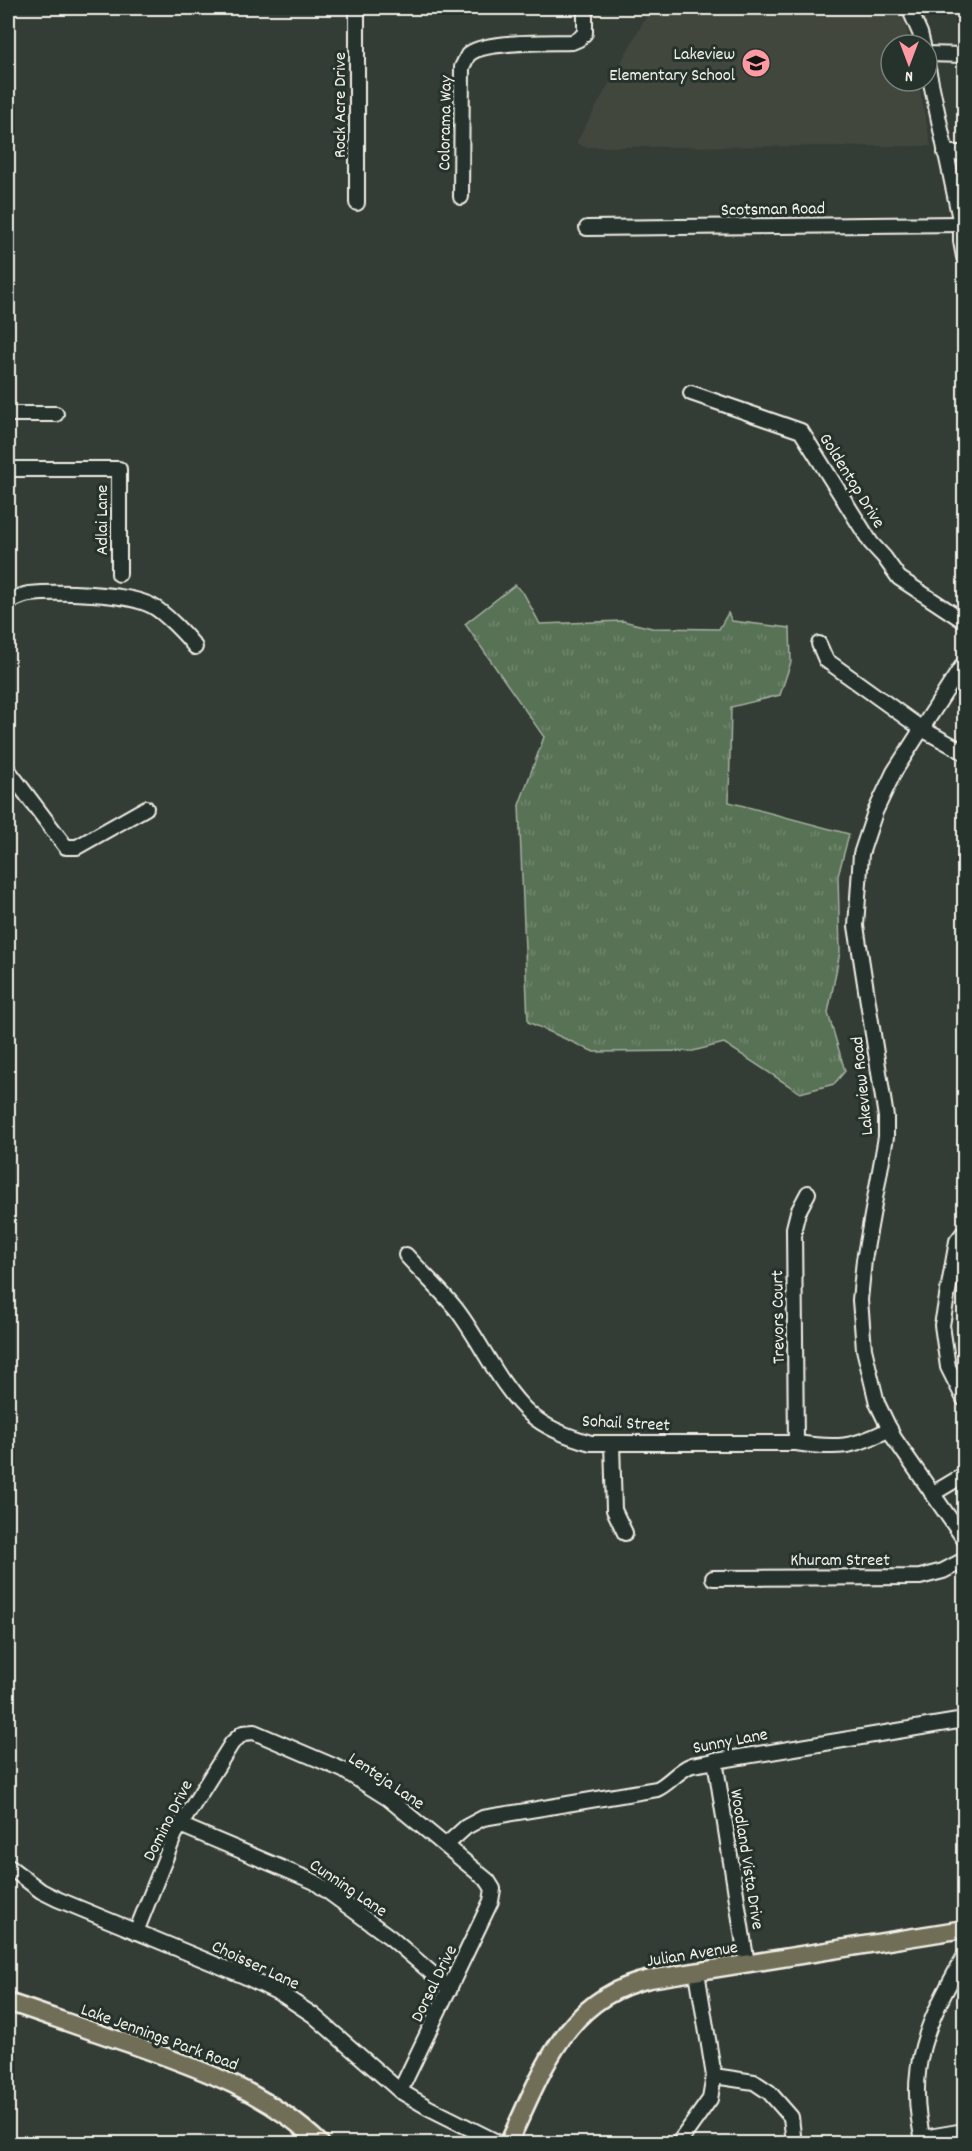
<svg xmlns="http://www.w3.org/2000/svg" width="972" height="2151" viewBox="0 0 972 2151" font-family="Dekko,sans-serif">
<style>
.built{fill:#43463e}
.grass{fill:url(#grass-tufts);stroke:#a6b2a0;stroke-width:1.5}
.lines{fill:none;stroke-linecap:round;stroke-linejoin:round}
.minor-casing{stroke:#f4f1e8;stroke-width:18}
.major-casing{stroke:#f4f1e8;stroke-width:21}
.minor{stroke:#26332d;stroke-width:14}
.major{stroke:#716e59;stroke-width:16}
.labels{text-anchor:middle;stroke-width:6;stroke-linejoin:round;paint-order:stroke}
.poi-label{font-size:18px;fill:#f4f1e8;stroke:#26332d;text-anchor:end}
.street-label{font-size:18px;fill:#f4f1e8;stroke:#26332d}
</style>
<defs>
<pattern id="grass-tufts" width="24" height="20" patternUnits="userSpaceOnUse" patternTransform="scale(1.5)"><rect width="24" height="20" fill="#597257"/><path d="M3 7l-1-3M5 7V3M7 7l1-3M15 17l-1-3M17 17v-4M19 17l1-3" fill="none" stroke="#71876f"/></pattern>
</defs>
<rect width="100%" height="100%" fill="#333c35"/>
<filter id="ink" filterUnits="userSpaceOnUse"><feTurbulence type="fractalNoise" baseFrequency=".0167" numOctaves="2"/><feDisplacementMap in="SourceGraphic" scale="12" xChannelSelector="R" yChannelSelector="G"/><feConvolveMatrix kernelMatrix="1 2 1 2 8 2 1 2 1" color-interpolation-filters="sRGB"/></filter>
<g filter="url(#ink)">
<path class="built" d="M651 8H902L910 45H891V81H918L931 146 585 147 576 143Z"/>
<path class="grass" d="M515 585 524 594 540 624 623 621 652 628 719 629 728 613 732 621 790 628 791 662 780 695 731 707 729 802 849 834 838 876 840 952 828 1013 845 1071 834 1084 800 1093 724 1043 693 1051 594 1052 528 1022 519 805 544 737 465 624Z"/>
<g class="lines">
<g class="minor-casing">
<g id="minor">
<path d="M357 8V203"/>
<path d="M909 8 920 33 923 45"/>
<path d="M927 54 964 55"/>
<path d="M927 64 961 224V241L964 257"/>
<path d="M945 153H964"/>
<path d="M461 197 462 67C464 64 466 58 468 55 482 40 551 43 572 42L579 39 585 33V8"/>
<path d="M587 228 961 224"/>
<path d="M691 393 801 431 871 543 884 557 899 578 964 621"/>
<path d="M8 414H56"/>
<path d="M8 469H119V574"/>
<path d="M8 602C14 599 22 595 29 594 56 591 129 593 152 606 164 612 187 636 195 647"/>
<path d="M819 644 826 660 922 729 964 752"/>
<path d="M964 663 894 772 875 812 861 854 856 926 886 1117V1137L864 1260 860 1300 864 1349 877 1403 894 1438 964 1539"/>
<path d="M8 770 66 847H77L146 808"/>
<path d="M964 1232 957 1241 942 1325 948 1367 964 1399"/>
<path d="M406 1255C422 1273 441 1290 456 1309 481 1341 499 1386 530 1414 547 1429 569 1437 591 1443H796C838 1449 852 1448 890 1429"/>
<path d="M612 1443 614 1510 625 1533"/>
<path d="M796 1443 794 1228 798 1212 808 1193"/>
<path d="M932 1494 964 1475"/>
<path d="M713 1578 920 1577 943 1571 964 1560"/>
<path d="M715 1760 747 1964"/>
<path d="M180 1825 315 1882 391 1938 450 1989"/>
<path d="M446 1845 466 1827 483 1818 657 1789C670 1783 678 1770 692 1765L964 1720"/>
<path d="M8 1866 41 1891 57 1899 244 1976 283 1995 313 2015 400 2091 429 2108 501 2144"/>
<path d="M136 1932 175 1834 232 1743 243 1733 254 1732 343 1770 389 1799 488 1881 493 1889 491 1901 400 2091"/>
<path d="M714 2076 754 2082 769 2092 791 2117 794 2144"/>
<path d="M923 2138 964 2131"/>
<path d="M678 2144 710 2099 714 2076 697 1972"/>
<path d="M924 2144C904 2068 928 2021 964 1957"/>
</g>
</g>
<g class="major-casing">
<g id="major">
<path d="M8 2002C49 2016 91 2031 133 2045 201 2069 267 2092 321 2144"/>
<path d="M508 2144C542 2074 564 1997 650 1979L964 1929"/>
</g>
</g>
<use href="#minor" class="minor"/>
<use href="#major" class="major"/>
</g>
</g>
<defs>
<g id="school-disc" transform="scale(1.5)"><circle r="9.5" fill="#ff9aa2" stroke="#26332d"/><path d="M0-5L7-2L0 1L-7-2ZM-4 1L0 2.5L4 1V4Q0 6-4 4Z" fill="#111"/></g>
</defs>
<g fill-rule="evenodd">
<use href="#school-disc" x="756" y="63"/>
</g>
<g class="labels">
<g class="poi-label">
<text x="735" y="59">Lakeview<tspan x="735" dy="21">Elementary School</tspan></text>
</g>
<g class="street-label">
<text transform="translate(339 105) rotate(-90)" y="6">Rock Acre Drive</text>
<text transform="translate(444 123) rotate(-89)" y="6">Colorama Way</text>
<text transform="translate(773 208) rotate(-1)" y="6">Scotsman Road</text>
<text transform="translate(853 480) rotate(58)" y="6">Goldentop Drive</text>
<text transform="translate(101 520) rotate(-90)" y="6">Adlai Lane</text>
<text transform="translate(861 1086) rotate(-96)" y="6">Lakeview Road</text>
<text transform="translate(777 1317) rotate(-91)" y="6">Trevors Court</text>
<text transform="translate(626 1422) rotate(3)" y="6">Sohail Street</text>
<text x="840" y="1565">Khuram Street</text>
<text transform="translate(730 1740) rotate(-11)" y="6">Sunny Lane</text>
<text transform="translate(387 1780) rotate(34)" y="6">Lenteja Lane</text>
<text transform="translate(167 1820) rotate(-63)" y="6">Domino Drive</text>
<text transform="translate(748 1859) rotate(81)" y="6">Woodland Vista Drive</text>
<text transform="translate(349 1887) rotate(34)" y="6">Cunning Lane</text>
<text transform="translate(692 1953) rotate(-9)" y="6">Julian Avenue</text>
<text transform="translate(256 1964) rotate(25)" y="6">Choisser Lane</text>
<text transform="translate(433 1983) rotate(-64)" y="6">Dorsal Drive</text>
<text transform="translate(160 2036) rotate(20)" y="6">Lake Jennings Park Road</text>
</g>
</g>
<rect width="972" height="2151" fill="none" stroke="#26332d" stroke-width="30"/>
<rect x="15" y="15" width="942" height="2121" fill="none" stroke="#f4f1e8" stroke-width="2" filter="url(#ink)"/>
<g transform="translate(909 63) rotate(180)"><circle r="28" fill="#26332d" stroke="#787f78" stroke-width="1.5"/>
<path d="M0-4.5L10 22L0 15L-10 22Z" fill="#ff9aa2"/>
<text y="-9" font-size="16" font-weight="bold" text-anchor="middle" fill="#f4f1e8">N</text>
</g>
</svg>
